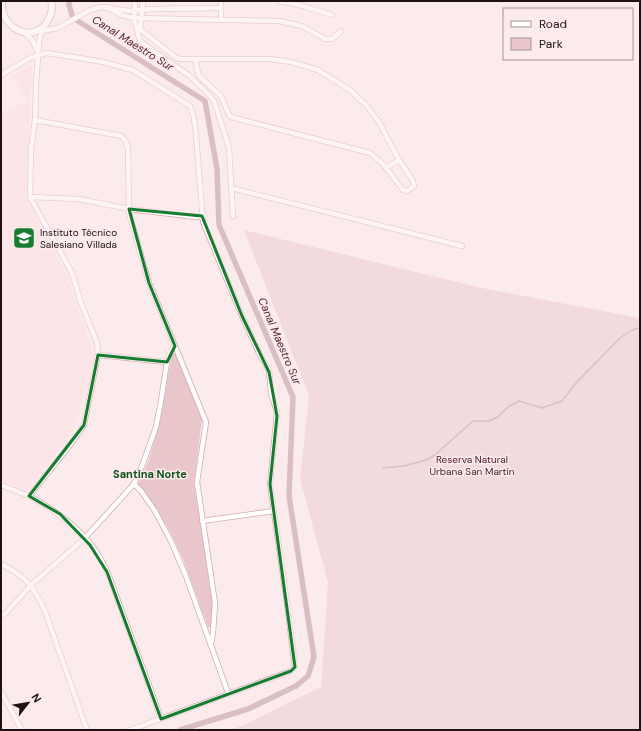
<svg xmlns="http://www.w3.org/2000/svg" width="641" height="731" viewBox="0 0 641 731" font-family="'DM Sans',sans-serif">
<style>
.built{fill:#fcdde0}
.green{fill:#e9c6c9}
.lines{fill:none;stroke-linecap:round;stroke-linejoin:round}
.stream{stroke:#b28b8e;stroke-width:1.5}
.canal{stroke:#b28b8e;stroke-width:5.5}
.minor-casing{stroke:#d3aaad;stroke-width:6}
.secondary-casing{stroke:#d3aaad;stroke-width:8}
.minor{stroke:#fff;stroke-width:4.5}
.secondary{stroke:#fff;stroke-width:6}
.marked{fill:none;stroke:#167c30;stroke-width:3;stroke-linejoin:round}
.labels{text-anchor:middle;stroke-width:3;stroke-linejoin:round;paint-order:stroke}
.poi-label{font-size:10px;fill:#1f1113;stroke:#fcebec;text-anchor:start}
.park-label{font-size:10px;fill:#4a1720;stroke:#fcebec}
.water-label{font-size:11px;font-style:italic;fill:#511d26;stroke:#fcebec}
.neighbourhood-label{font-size:11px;font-weight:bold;fill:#104f1e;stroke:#fcebec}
</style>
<rect width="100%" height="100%" fill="#fcebec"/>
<path class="built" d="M32 65 26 197 68 278 94 357 74 431 27 490 1 481V115L27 100 12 75Z"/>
<g class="green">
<path d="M244 230 477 287 640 318V730H230L244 725 321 687 328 582 300 479 309 396Z"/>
<path d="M175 353 202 419 194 484 203 539 212 602V628L208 627 183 559 170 531 138 484 148 462 159 425 172 355Z"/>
</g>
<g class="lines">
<path class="stream" d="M383 468 404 466 426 460 435 455 473 421H489L498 417 508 407 519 401 542 408 562 401 576 383 620 338 632 330 640 328"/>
<path class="canal" d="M69 1V5L73 18 205 101 217 169 219 225 293 397 289 496 314 657 308 676 296 686 248 709 180 730"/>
<g class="minor-casing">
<g id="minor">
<path d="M135 1 134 20 136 26 175 57 180 59H270L291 62 318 70 350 90 367 106 379 122 396 155 413 181 414 186 407 191 403 190 383 164 370 153 231 117 229 115 221 96 200 77 198 73 195 59"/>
<path d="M279 1 303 6 332 15"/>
<path d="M108 7 121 15 134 18 279 21 302 26 325 39H332L341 31"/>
<path d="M221 19V1"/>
<path d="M136 26 140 41 156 53 190 76 211 97 215 103 229 148 233 216"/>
<path d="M140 29 143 1"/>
<path d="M41 31 58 28 90 10 102 7 129 11 152 9 221 8"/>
<path d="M25 33 33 41 39 55"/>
<path d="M1 75 30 58 39 55 46 53 73 57 103 62 133 70 190 106 194 118 196 135 203 222 242 316 259 353 269 370 271 393 277 412 270 484 286 596 295 667 291 671 130 730"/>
<path d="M35 120 121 136 125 140 128 147 129 213 149 283 175 346 171 350 167 362 98 355"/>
<path d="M386 168 399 160"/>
<path d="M231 188 462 246"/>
<path d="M30 197 79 199 129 209 196 217 202 216"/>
<path d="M175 346 206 422 197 482 215 603 213 633 211 644"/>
<path d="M134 484 141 491 155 511 171 541 186 576 228 693"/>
<path d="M1 485 29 496 70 445 84 425 98 355 97 343 81 303 72 273 30 197 31 149 35 120 36 85 39 42 43 27"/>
<path d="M29 496C59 512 88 533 104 565 113 584 119 605 127 625 138 656 150 687 161 719"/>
<path d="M202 521 274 511"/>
<path d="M1 564C27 577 33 586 45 611L87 730"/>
<path d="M1 616 6 613 31 585 85 538 134 484 142 466 156 427 160 407 167 362"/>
<path d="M1 692 22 730"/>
</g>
</g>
<g class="secondary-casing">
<path id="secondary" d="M2 1C0 32 39 46 50 16 52 11 53 6 51 1"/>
</g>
<use href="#minor" class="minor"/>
<use href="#secondary" class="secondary"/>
</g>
<path d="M0 0H641V731H0ZM129 209 202 216 242 316 269 372 277 416 270 484 295 667 291 671 161 719 107 572 90 545 60 514 29 496 84 425 98 355 167 362 175 346 149 283Z" fill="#fcebec" fill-opacity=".55" fill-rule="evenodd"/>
<path class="marked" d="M129 209 202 216 242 316 269 372 277 416 270 484 295 667 291 671 161 719 107 572 90 545 60 514 29 496 84 425 98 355 167 362 175 346 149 283Z"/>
<defs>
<g id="school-square" transform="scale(1.15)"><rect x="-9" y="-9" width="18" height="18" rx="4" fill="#167c30" stroke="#fcebec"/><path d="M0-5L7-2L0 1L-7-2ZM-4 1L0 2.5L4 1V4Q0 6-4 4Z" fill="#fff"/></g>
</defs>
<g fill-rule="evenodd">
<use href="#school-square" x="24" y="238"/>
</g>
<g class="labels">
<g class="poi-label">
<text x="40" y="236">Instituto Técnico<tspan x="40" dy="12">Salesiano Villada</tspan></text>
</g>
<g class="park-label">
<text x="472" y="463">Reserva Natural<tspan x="472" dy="12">Urbana San Martín</tspan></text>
</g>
<g class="water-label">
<text transform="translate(133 43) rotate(32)" y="4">Canal Maestro Sur</text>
<text transform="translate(280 341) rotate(67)" y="4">Canal Maestro Sur</text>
</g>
<g class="neighbourhood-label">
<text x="150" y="478">Santina Norte</text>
</g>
</g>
<rect width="641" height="731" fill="none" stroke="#1f1113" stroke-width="4"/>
<rect x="503" y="8" width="130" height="52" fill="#fcebec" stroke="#a49495"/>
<rect x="511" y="21" width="20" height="6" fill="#ffffff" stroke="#a49495"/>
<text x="539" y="28" font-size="12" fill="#1f1113">Road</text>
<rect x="511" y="38" width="20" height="12" fill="#e9c6c9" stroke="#a49495"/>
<text x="539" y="48" font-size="12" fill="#1f1113">Park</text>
<g transform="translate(28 703) rotate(59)" stroke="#fcebec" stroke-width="3" paint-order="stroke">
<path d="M0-3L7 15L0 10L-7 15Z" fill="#1f1113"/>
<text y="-6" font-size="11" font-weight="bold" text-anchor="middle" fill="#1f1113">N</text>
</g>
</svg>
